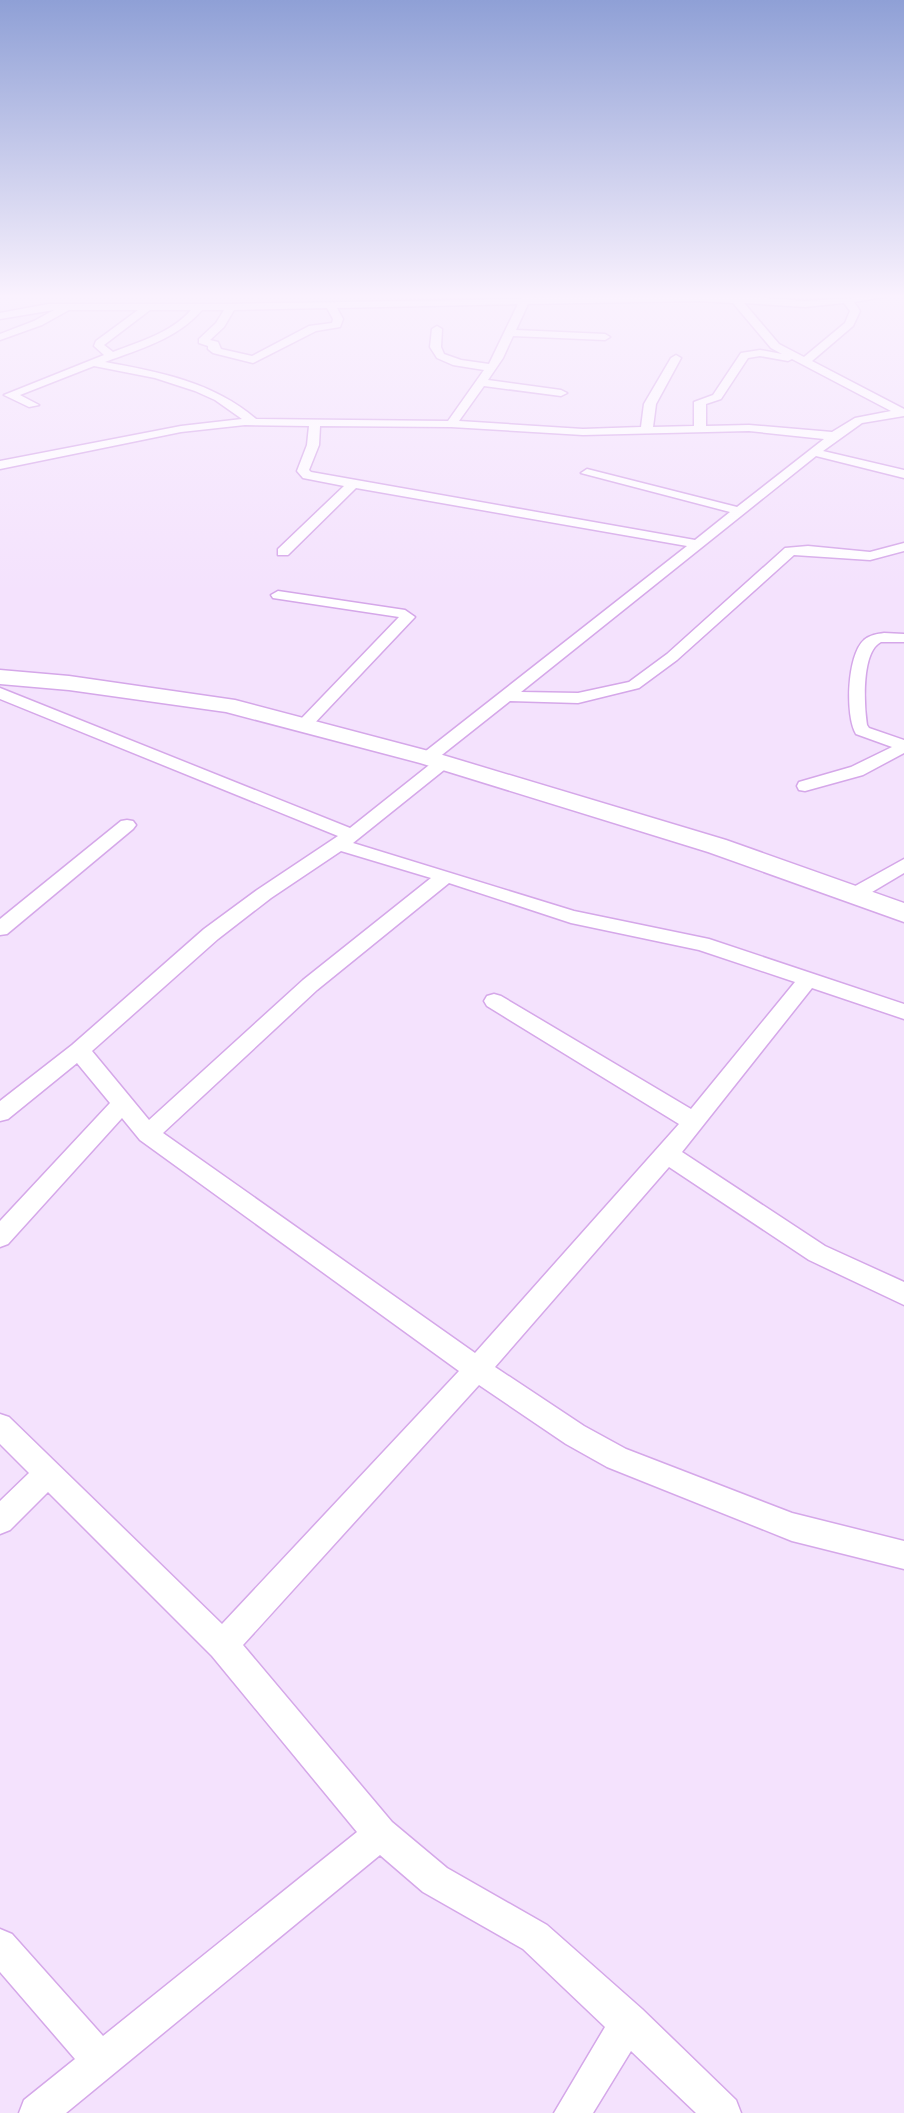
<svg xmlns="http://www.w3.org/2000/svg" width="904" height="2113" viewBox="0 0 904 2113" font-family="'Fira Sans',sans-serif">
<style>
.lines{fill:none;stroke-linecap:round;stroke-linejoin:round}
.street-casing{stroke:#d5a7e9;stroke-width:3}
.secondary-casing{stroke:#d5a7e9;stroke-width:3}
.street{fill:#fff;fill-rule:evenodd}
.secondary{fill:#fff;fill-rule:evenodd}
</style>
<rect width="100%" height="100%" fill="#f4e2fd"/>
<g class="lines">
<g class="street-casing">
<g id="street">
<path d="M522 296H532L531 298 741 296 805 301 889 296 854 302 860 311 853 326 812 361 904 409V416L862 423 823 451 904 470V478L816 456 521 692 578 693 629 682 667 654 785 548 808 546 870 552 904 543V551L870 560 794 555 677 660 639 688 578 703 510 701 438 758H449L451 762 449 766 353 843 574 911 709 939 904 1004V1019L812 988 682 1152 825 1246 904 1282V1305L809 1260 669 1167 495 1367 584 1426 626 1449 792 1513 904 1541V1569L792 1541 607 1467 566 1444 479 1385 243 1645 392 1822 447 1868 547 1925 642 2009 736 2100 741 2113H696L631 2051 593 2113H554L605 2027 523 1949 423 1892 380 1855 66 2113H19L24 2100 75 2059 0 1972V1929L12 1934 103 2036 357 1832 212 1656 48 1492 10 1530 0 1534V1501L29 1473 0 1444V1414L9 1417 222 1624 459 1371 140 1140 122 1118 8 1244 0 1247V1221L110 1103 77 1063 8 1119 0 1121V1101L72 1045 204 929 257 890 338 836 0 699V688L350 828 433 762H422L420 758 422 754 687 546 356 488 288 555H278V549L344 486 303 478 297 471 307 445 309 426 245 425 181 432 0 469V461L181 426 242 419 215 400 195 391 155 378 94 366 20 395 39 405 29 407 4 395 104 355 94 346 96 341 138 310H69L42 325 0 340V334L34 321 54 310 0 319V313L48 304H231L521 299ZM699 301 733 303 771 348 782 354 760 350 741 353 713 395 694 402V426L653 427 656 404 681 358 676 355 671 358 644 404 641 427 583 429 459 421 484 386 561 396 567 393 561 390 488 380 503 358 513 336 605 340 610 337 605 334 516 330 528 304ZM744 303 805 307 844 303 850 311 845 323 804 357 779 344ZM518 304 489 364 461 360 444 354 441 347 442 329 437 326 432 329 430 347 437 358 453 365 484 370 448 421 256 419C213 382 160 372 105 362 140 349 177 339 202 310H224L216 323 199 339V343L208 346V349L213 353 253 363 316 331 340 327 343 319 337 308ZM327 308 333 319 332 323 309 326 252 356 221 349 218 342 210 340 224 327 234 310ZM150 310H191C171 333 141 341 113 352L104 345ZM760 356 788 361 792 359 891 411 855 418 832 432 749 425 706 426V404L721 399 748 358ZM320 426 451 427 583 435 749 431 824 439 737 507 587 469 581 473 730 512 695 540 311 472 309 470 319 445ZM341 851 431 878 303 980 149 1120 92 1051 218 939 271 898ZM449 883 571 923 699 950 795 982 691 1109 501 996 494 994 487 996 484 1001 487 1006 679 1124 475 1353 163 1133 317 990Z"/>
<path d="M278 591 405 610 415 617 310 728 304 730 296 725 298 722 399 617 273 598 271 595Z"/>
<path d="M884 633 904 634V642H881C861 652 864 705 867 725L869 728 904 740V753L863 775 805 791 799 790 797 786 799 782 851 767 892 747 856 734C845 716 847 655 864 640 870 635 877 634 884 633Z"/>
<path d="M127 820 133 821 136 825 133 829 7 934 0 935V919L121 821Z"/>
<path d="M904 859V873L862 898H848L846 894 848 890Z"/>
</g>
</g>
<g class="secondary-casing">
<path id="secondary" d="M0 670 69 676 235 700 436 753 726 840 904 903V922L708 852 420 763 226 712 69 690 0 684Z"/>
</g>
<use href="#street" class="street"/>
<use href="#secondary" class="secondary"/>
</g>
<linearGradient id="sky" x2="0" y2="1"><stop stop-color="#8fa0d6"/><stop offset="0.5" stop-color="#faf2fe"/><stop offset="1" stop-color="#faf2fe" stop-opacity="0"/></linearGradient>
<rect width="904" height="592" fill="url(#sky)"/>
</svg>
